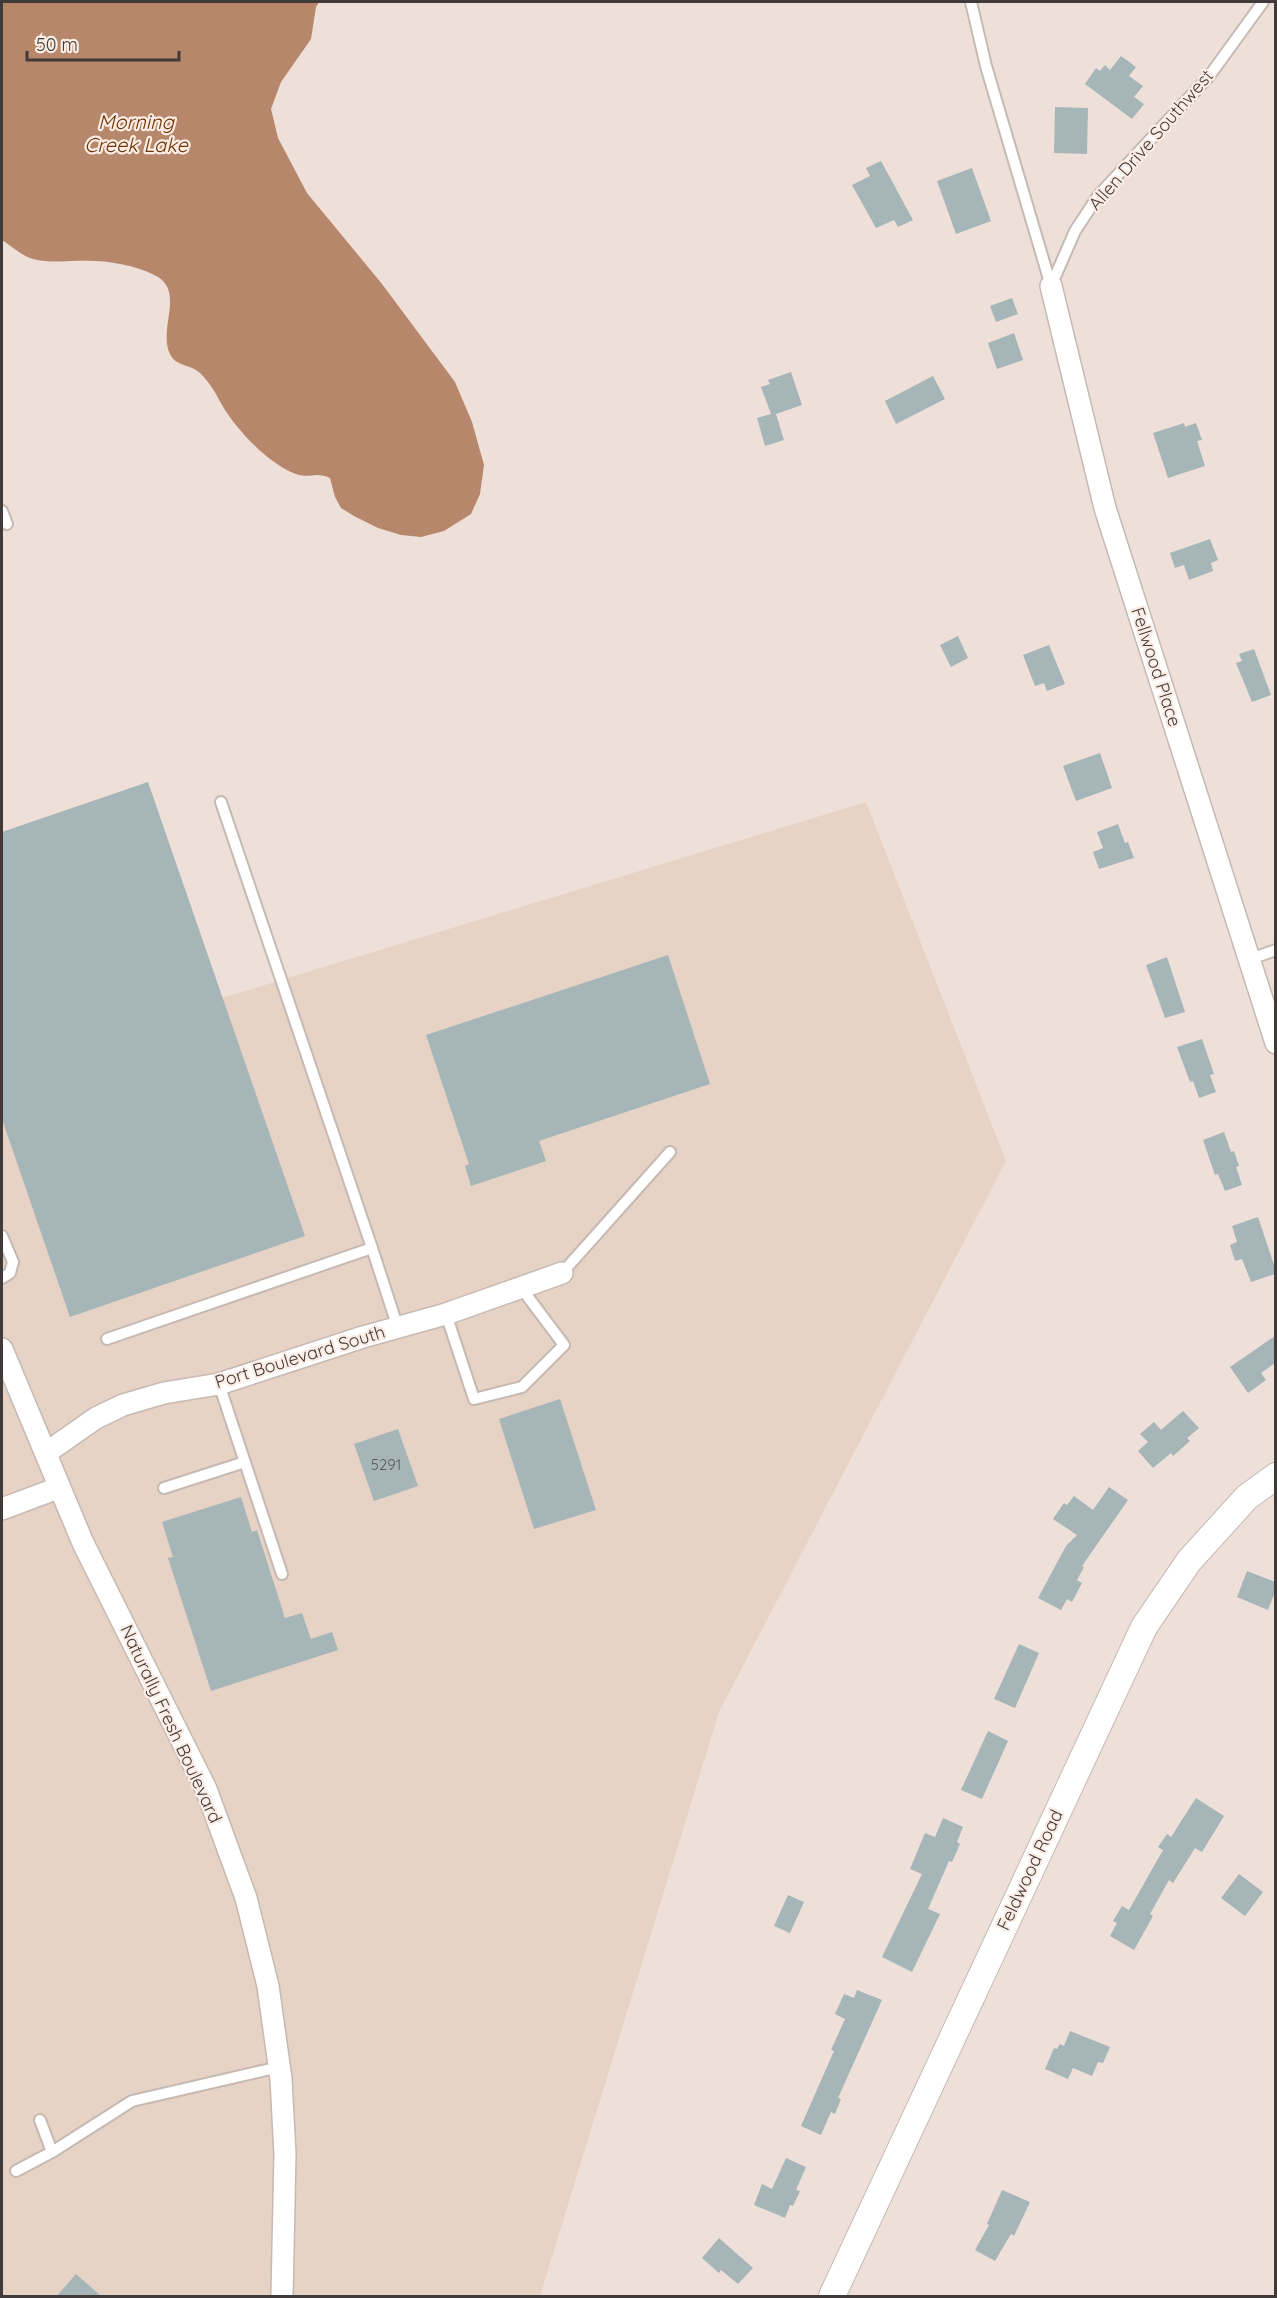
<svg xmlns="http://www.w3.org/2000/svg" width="1277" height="2298" viewBox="0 0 1277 2298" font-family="Quicksand,sans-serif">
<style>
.built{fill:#e7d2c6}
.water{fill:#b6876a}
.building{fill:#a5b5b8}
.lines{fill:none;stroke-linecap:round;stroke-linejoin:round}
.service-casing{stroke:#c6b9b2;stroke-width:14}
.minor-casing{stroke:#c6b9b2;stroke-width:24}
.tertiary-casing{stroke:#c6b9b2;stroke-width:28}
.service{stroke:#fff;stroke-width:10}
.minor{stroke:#fff;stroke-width:21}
.tertiary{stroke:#fff;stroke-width:26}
.labels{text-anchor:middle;stroke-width:4.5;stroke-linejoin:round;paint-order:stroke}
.number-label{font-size:15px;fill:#595a58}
.street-label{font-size:18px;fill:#403b38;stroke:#fbede5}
.water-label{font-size:20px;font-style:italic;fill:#6f3300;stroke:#fbede5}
</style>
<rect width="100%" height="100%" fill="#eee0d8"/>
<path class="built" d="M866 802 1006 1161 719 1712 540 2296H2V1065Z"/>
<path class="water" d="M2 2H319L316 7 311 39 281 82 271 109 278 138 307 193 382 284 455 382 472 422 484 465 480 494 471 514 444 531 421 537 401 535 378 528 354 516 341 508 335 497 330 478C313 470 310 481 291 472 266 460 240 433 225 410 216 395 213 386 200 373 191 364 176 367 170 354 158 330 184 293 158 277 141 267 112 261 92 261 73 260 51 264 33 259 22 256 11 246 2 240Z"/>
<g class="building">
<path d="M1121 56 1136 67 1129 76 1143 86 1134 97 1144 104 1132 119 1085 84 1096 68 1100 71 1105 65 1110 70Z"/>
<path d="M1055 107 1088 108 1087 154 1054 153Z"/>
<path d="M881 161 913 220 898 227 894 220 876 228 852 185 870 176 866 168Z"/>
<path d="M972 168 991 221 956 234 937 181Z"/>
<path d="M1012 298 1018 314 996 322 990 306Z"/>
<path d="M1014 333 1023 360 997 369 988 343Z"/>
<path d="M791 372 802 405 776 414 784 440 765 446 757 418 771 414 761 387 770 384 768 380Z"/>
<path d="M933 376 945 399 896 424 885 401Z"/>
<path d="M1184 423 1185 427 1196 423 1202 440 1197 441 1205 466 1168 478 1153 433Z"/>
<path d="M1210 539 1218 560 1211 563 1213 571 1189 580 1184 565 1175 568 1170 553Z"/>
<path d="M958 636 968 658 951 667 940 645Z"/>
<path d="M1049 645 1065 684 1047 691 1044 683 1035 686 1023 655Z"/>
<path d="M1254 649 1271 695 1252 702 1236 663 1242 661 1239 654Z"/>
<path d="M1100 753 1112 788 1076 801 1063 766Z"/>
<path d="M148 782 305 1236 70 1317 2 1119V832Z"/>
<path d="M1118 824 1125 843 1128 842 1134 858 1099 869 1093 852 1103 848 1097 832Z"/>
<path d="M668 955 710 1084 539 1141 546 1161 471 1186 465 1166 469 1164 426 1035Z"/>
<path d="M1167 957 1185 1012 1165 1018 1146 965Z"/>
<path d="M1202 1039 1214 1074 1210 1075 1216 1092 1199 1098 1193 1081 1190 1082 1177 1047Z"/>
<path d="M1224 1132 1231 1152 1234 1151 1239 1166 1236 1167 1242 1185 1225 1191 1218 1174 1215 1175 1203 1140Z"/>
<path d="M1258 1217 1275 1268V1274L1251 1282 1242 1259 1235 1261 1230 1245 1237 1242 1232 1226Z"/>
<path d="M1275 1336V1363L1261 1373 1266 1380 1248 1393 1230 1367Z"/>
<path d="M560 1399 596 1510 534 1529 499 1419Z"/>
<path d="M1183 1411 1199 1428 1187 1438 1190 1441 1173 1456 1171 1453 1153 1468 1138 1451 1148 1442 1140 1434 1154 1422 1161 1430Z"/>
<path d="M398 1429 418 1486 374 1501 354 1444Z"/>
<path d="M1109 1487 1128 1500 1082 1566 1084 1567 1077 1580 1082 1583 1072 1602 1067 1599 1061 1610 1038 1598 1066 1546 1077 1535 1053 1519 1064 1503 1067 1505 1074 1496 1093 1510Z"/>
<path d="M241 1497 252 1532 257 1530 285 1618 302 1613 311 1639 332 1632 338 1650 211 1691 168 1558 173 1557 162 1522Z"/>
<path d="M1247 1571 1275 1582V1592L1268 1610 1237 1597Z"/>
<path d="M1019 1644 1039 1653 1015 1708 994 1699Z"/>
<path d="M988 1731 1008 1741 982 1799 961 1790Z"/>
<path d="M1196 1798 1224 1816 1202 1852 1195 1848 1173 1883 1169 1880 1150 1914 1153 1916 1134 1950 1110 1936 1117 1923 1113 1921 1122 1906 1129 1910 1163 1850 1158 1847 1167 1834 1171 1837Z"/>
<path d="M943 1818 963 1827 957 1842 960 1844 952 1862 949 1861 928 1909 940 1914 912 1972 882 1957 922 1874 910 1869 925 1833 935 1837Z"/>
<path d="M1239 1874 1263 1892 1245 1916 1221 1898Z"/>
<path d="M788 1895 804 1902 790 1933 774 1926Z"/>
<path d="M857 1990 882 2000 838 2098 841 2099 835 2114 831 2112 821 2135 801 2126 834 2051 831 2050 845 2019 835 2014 844 1994 854 1998Z"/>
<path d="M1070 2031 1110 2047 1103 2063 1098 2062 1092 2076 1073 2068 1068 2079 1045 2069 1054 2048 1057 2049 1060 2044 1064 2046Z"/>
<path d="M786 2158 806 2167 796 2190 800 2191 793 2206 790 2205 785 2218 754 2205 762 2184 772 2189Z"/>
<path d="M1002 2190 1030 2202 1014 2236 1011 2234 995 2261 975 2250 989 2225 987 2224Z"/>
<path d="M719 2238 753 2268 738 2284 721 2270 719 2273 702 2258Z"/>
<path d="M76 2274 101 2296H57Z"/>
</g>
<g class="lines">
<g class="service-casing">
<g id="service">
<path d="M971 2 986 66 1051 286"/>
<path d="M1051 286 1075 231 1098 196 1210 75 1263 2"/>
<path d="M2 511 7 524"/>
<path d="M221 802 372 1248"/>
<path d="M1250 959 1276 950"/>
<path d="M2 1236 13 1262 10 1273 2 1278"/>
<path d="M562 1273 670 1152"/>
<path d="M446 1314 474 1399 522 1387 564 1345 522 1289"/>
<path d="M107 1339 372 1248 398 1328"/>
<path d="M219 1384 282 1574"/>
<path d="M164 1488 245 1462"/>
<path d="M40 2120 52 2152"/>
<path d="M16 2171 52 2152 132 2101 279 2067"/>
</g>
</g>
<g class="minor-casing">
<g id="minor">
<path d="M1051 286 1105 508 1276 1043"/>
<path d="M2 1349 83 1543 206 1789 246 1898 268 1986 281 2079 285 2154 282 2296"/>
<path d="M46 1453 96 1418 123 1405 164 1393 219 1384 363 1337 446 1314 562 1273"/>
<path d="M2 1509 58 1488"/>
</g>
</g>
<g class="tertiary-casing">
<path id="tertiary" d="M832 2296 1144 1627 1189 1561 1247 1497 1276 1476"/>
</g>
<use href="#service" class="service"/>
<use href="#minor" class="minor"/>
<use href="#tertiary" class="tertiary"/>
</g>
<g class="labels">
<g class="number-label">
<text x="386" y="1470">5291</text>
</g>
<g class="street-label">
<text transform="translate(1151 140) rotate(-49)" y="6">Allen Drive Southwest</text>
<text transform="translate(1156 667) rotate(72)" y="6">Fellwood Place</text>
<text transform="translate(300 1357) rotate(-17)" y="6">Port Boulevard South</text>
<text transform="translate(171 1724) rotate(65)" y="6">Naturally Fresh Boulevard</text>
<text transform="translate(1030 1870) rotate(-65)" y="6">Feldwood Road</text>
</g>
<g class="water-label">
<text x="136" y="129">Morning<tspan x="136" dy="23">Creek Lake</tspan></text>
</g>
</g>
<rect width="1277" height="2298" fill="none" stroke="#403b38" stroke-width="6"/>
<path d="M27 51v9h152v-9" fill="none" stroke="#403b38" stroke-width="3"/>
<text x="36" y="51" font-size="18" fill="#403b38" stroke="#fbede5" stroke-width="4.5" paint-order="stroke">50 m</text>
</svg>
